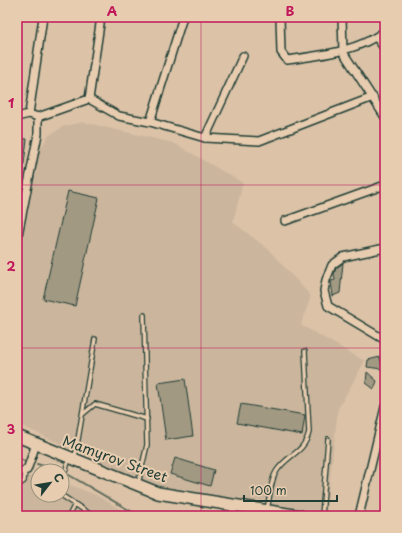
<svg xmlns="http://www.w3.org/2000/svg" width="402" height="533" viewBox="0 0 402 533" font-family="'Playpen Sans',sans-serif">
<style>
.built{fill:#cbb69d}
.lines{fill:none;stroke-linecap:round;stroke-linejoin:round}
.stream{stroke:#5f6b5b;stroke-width:2}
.building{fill:#a29983;stroke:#1f3d34}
.service-casing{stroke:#1f3d34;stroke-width:6}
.minor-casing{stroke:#1f3d34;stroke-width:10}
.primary-casing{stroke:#1f3d34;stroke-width:14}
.service{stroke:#e8ccaf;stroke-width:3.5}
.minor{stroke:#e8ccaf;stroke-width:7}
.primary{stroke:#e8ccaf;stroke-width:11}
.grid{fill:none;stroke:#c2185b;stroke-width:1;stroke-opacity:0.55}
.labels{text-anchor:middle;stroke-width:4;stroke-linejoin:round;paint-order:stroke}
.street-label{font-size:14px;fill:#1f3d34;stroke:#e8ccaf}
.neatline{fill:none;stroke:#c2185b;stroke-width:1.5}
.grid-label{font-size:13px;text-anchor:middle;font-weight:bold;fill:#c2185b}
</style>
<rect width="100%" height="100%" fill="#dcc3a8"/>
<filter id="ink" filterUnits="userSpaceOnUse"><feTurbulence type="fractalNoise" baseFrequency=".025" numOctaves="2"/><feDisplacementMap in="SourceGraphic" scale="8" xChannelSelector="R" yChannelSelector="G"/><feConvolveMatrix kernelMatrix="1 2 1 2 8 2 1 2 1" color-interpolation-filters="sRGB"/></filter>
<g filter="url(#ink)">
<g class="built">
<path d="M83 122 174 143 243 183 233 222 268 249 311 296 301 325 365 361 338 409 326 513 165 491 17 424V263L38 153 48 136 64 126Z"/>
<path d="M38 476V495H62V482L96 495 132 516H17V478Z"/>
</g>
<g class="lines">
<g class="stream">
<path d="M17 458 27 462"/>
<path d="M37 464 57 470"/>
<path d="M69 475 139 516"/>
</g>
</g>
<g class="building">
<path d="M17 138 27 139 20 197 17 196Z"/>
<path d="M68 191 99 198 75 306 43 299Z"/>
<path d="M343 263 340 293 333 296 331 281 335 280 334 274 336 268Z"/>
<path d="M380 357 382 369 367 367 368 360Z"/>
<path d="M367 372 377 381 374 389 366 383Z"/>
<path d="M185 379 193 436 166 440 158 383Z"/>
<path d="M241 404 305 415 302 435 237 423Z"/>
<path d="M175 458 214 470 210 486 170 474Z"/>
</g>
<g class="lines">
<g class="service-casing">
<g id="service">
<path d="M83 414 95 404 147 419"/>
<path d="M75 457 95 339"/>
<path d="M62 482 69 459"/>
<path d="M138 484 147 445 144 315"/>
<path d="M17 486 24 481 25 471"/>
<path d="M61 495 93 516"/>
<path d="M267 509C270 498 270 482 276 472 287 454 304 454 309 432L305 351"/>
<path d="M69 516 75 504"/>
<path d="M322 516 328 439"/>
</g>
</g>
<g class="minor-casing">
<g id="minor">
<path d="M280 17 281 52 287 60C322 55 356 52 385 31"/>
<path d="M342 17 343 52 385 117"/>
<path d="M376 37 385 49"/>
<path d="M89 99 101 17"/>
<path d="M29 114 43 17"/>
<path d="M17 117 29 114 38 117 89 99 119 116 150 122 205 138 259 141 373 97"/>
<path d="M150 122 183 17"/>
<path d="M205 138 243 56"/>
<path d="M285 221 385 185"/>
<path d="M17 240 38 134V117"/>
<path d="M385 248 343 257 332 265 326 280 324 291 328 306 385 340"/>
<path d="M17 472 27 470 36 444"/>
<path d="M233 516 234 506"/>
<path d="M359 516 385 407"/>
</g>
</g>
<g class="primary-casing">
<path id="primary" d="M17 436 158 493 300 516"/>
</g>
<use href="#service" class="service"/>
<use href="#minor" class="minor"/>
<use href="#primary" class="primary"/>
</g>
</g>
<path class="grid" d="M201 17V516M17 185H385M17 348H385"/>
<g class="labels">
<g class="street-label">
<text transform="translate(115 459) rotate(20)" y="5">Mamyrov Street</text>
</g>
</g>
<rect width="402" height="533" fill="none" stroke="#e8ccaf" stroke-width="44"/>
<g transform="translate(50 483) rotate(59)"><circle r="19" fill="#e8ccaf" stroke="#98937e"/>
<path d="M0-3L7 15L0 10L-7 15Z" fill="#1f3d34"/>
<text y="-6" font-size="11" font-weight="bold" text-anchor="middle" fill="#1f3d34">С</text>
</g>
<path d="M244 495v6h93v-6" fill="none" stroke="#1f3d34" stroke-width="2"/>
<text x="250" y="495" font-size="12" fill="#1f3d34" stroke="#e8ccaf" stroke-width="3" paint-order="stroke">100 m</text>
<rect x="22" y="22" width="358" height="489" class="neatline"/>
<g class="grid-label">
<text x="112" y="16">A</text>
<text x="290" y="16">B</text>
<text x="11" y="108">1</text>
<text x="11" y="271">2</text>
<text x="11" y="434">3</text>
</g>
</svg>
